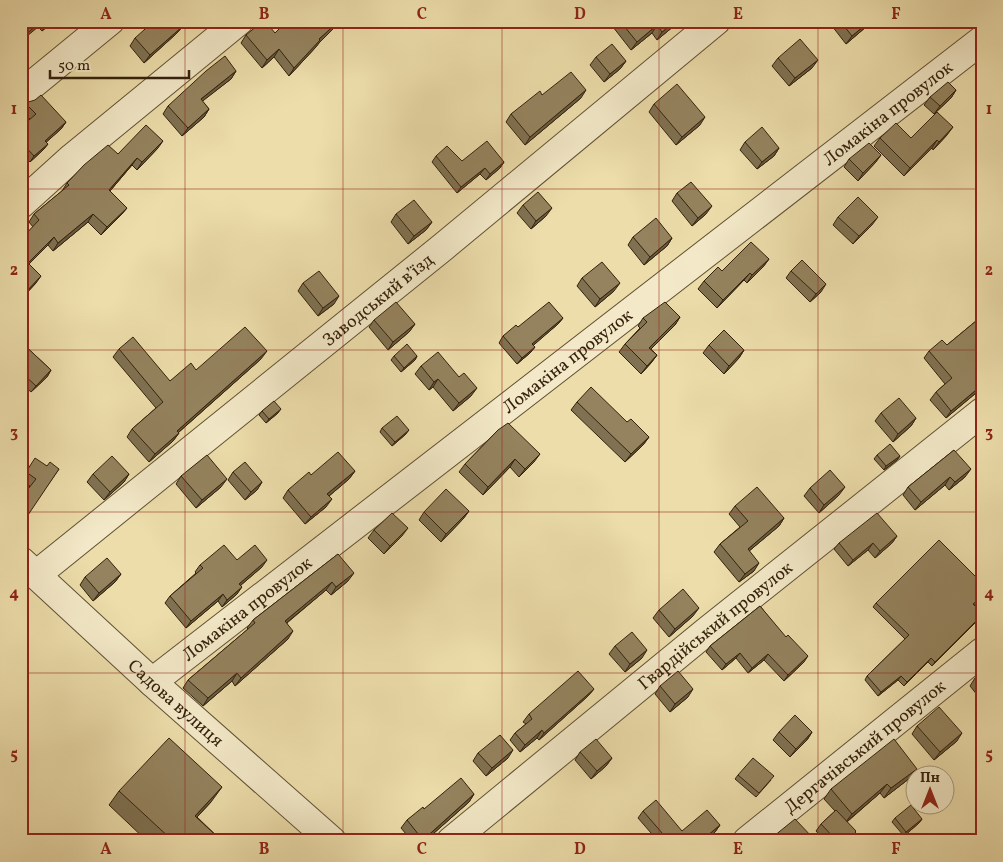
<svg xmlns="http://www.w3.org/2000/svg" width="1003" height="862" viewBox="0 0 1003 862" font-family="Vollkorn,serif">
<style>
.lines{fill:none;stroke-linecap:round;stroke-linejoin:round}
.minor-casing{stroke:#625134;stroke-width:30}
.minor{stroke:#f3e9c8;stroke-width:28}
.wall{fill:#7f7151;stroke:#34220c}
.shaded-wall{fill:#685c42;stroke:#34220c}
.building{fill:#94835e;stroke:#34220c}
.grid{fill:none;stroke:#8f2418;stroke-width:1;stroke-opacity:0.55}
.labels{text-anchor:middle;stroke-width:4.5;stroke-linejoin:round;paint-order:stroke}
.street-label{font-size:18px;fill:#34220c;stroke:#f3e9c8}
.neatline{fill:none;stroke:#8f2418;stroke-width:2}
.grid-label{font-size:16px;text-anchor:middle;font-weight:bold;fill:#8f2418}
</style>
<rect width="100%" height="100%" fill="#ecddaa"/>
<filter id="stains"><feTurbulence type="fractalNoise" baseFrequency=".004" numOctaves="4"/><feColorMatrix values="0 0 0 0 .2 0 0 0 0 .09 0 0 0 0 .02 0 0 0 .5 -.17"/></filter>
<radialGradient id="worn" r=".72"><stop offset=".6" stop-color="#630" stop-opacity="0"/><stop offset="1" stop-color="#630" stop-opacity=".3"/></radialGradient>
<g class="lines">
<g class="minor-casing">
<g id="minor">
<path d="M21 94 110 21"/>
<path d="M21 204 73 157 239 21"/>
<path id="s1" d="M21 561 152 682 332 841"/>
<path id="s2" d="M36 575 443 247 716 21"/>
<path id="s3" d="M152 682 982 40"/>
<path id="s4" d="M451 841 707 631 982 412"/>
<path id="s5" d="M747 841 982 652"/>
</g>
</g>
<use href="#minor" class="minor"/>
</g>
<g class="wall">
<path d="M21 21H54L42 31 38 27Z"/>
<path d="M617 21H680L657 40 652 33 631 50 613 27Z"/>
<path d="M835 21H873L846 44 832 26Z"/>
<path d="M183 26 177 33 144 63 130 46 135 38Z"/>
<path d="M275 33 319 43 315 48 289 76 274 57 262 68 241 43 246 35Z"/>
<path d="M596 57 626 61 620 69 604 82 590 65Z"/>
<path d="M778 58 812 68 789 86 772 66Z"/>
<path d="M236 71 231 79 202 101 209 109 204 117 182 136 163 114 168 106Z"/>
<path d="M956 90 951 98 934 114 924 105 930 97Z"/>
<path d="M542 95 581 98 525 145 506 122 511 114Z"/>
<path d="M25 103 66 122 61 129 46 142 48 144 43 150 30 162 21 153V127L30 119 21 110Z"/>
<path d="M654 104 700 125 676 145 649 112Z"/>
<path d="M947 135 933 150 932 148 904 176 874 146 880 138H911Z"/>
<path d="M745 142 779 148 774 156 757 169 740 150Z"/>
<path d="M158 148 137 170 132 165 110 191 127 208 121 215 101 235 88 222 53 251 48 245 29 264 36 283 21 299V239L33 227 29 222 34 214 62 191 67 183 118 154Z"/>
<path d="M881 155 875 163 858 181 844 167 849 159Z"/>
<path d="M436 156 462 161 504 162 500 168 486 180 480 174 457 193 432 162Z"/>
<path d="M677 193 706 214 692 226 672 201Z"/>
<path d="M523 205 546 216 531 229 517 213Z"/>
<path d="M396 214 432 222 426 230 408 244 391 222Z"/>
<path d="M838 217 872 225 853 244 833 225Z"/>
<path d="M633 237 672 238 667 246 644 265 628 245Z"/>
<path d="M769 259 763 267 747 283 744 280 717 308 698 289 704 281 722 271Z"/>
<path d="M791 271 821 292 810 302 786 278Z"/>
<path d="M582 278 614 291 595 307 577 286Z"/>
<path d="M303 283 334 304 318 316 298 291Z"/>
<path d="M982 316V388L946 418 930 400 936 392 945 384 924 358 929 351 947 345Z"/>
<path d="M680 317 675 325 651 349 657 355 651 363 641 374 619 352 625 344 640 328 638 326 643 318Z"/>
<path d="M563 318 558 324 533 345 535 347 530 353 517 364 499 343 503 336 518 327Z"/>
<path d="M374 320 415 324 409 332 388 350 369 327Z"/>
<path d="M21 342 51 370 47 377 31 392 21 383Z"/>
<path d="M709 345 744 350 739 358 724 374 703 353Z"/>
<path d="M119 349 170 381 196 370 261 359 178 433H179L173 441 149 462 127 437 132 429 156 408 113 357Z"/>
<path d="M394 356H417L415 360 401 372 391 360Z"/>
<path d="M421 366 471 396 453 411 433 387 429 390 415 374Z"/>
<path d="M577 402 627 422 649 437 643 445 625 462 571 410Z"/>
<path d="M262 411 278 413 266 423 259 415Z"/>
<path d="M881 413 916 418 911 426 893 442 875 421Z"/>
<path d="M382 428 406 434 392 446 380 432Z"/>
<path d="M498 430 534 462 519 477 510 467 483 495 459 472 465 464Z"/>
<path d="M954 450 965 477 949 490 945 485 915 510 903 495 908 487Z"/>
<path d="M877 455 900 456 897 460 884 470 874 459Z"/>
<path d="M30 466H47L59 469 22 522H21V498L30 486 21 480V478Z"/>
<path d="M355 471 349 479 329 496 326 507 305 524 283 498 288 490 311 475Z"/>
<path d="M233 472 262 482 257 490 245 500 228 480Z"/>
<path d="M93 474H129L124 482 104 500 87 482Z"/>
<path d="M181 476 221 487 196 508 176 484Z"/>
<path d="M810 488 839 495 819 513 804 496Z"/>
<path d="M735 506 784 518 779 526 749 551 754 571 739 582 714 552 720 544 740 527 729 514Z"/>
<path d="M469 511 463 519 441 542 419 520 424 512Z"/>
<path d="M374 530 402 536 384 554 368 538Z"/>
<path d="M897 536 892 543 875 558 868 550 848 566 834 549 839 543Z"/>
<path d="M338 554 348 581 331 595 326 590 287 623 288 639 235 686 232 681 203 706 183 688 188 680 248 629 247 628 253 620Z"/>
<path d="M237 560 262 567 241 585 237 594 222 607 218 601 186 628 165 603 170 596 196 573 195 572 200 565Z"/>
<path d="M121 574 115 582 93 601 80 585 85 577Z"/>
<path d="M982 598 974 605 982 613V616L932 666 928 662 904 686 898 680 878 696 865 680 867 676 905 639 873 607 876 603Z"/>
<path d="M760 606 804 662 784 681 764 660 748 673 736 658 722 670 706 652 710 646Z"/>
<path d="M659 610 693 616 669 637 653 618Z"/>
<path d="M615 646 642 658 625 672 609 654Z"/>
<path d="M982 673V701L970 686 975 678Z"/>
<path d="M660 686 688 697 670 712 655 694Z"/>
<path d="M594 689 588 696 539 740 537 738 520 752 510 740 515 733 526 724 523 722 529 714Z"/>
<path d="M917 726 957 741 934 760 912 734Z"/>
<path d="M779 732H812L807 740 790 757 773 740Z"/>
<path d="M580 752 612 758 606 766 591 779 575 760Z"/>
<path d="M478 753 508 758 486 776 473 761Z"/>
<path d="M917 769 910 778 884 798 880 793 847 822 855 833 863 841H825L816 831 821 824 835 811 824 799 831 789Z"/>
<path d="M738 775 771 780 756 797 735 779Z"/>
<path d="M119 791 211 802 197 817 222 841H147L109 805Z"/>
<path d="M474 794 469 802 425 841H412L401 828 407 820 424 809Z"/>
<path d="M643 811 682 831 720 825 715 832 705 841H658L638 818Z"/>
<path d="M895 818 922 819 919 823 904 836 892 822Z"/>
<path d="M774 836 811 841H771Z"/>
</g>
<g class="shaded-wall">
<path d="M42 21 38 27 21 41V38Z"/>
<path d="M50 21H54L42 31 47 24Z"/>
<path d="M339 21H341L319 43 315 48 289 76 294 68 319 39Z"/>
<path d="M676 21H680L657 40 662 32Z"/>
<path d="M870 21H873L846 44 852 36Z"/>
<path d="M657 25 652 33 631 50 637 42Z"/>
<path d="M183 26 177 33 144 63 150 55Z"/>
<path d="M279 49 274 57 262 68 267 60Z"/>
<path d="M818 60 812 68 789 86 795 78Z"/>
<path d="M626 61 620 69 604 82 610 74Z"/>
<path d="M236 71 231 79 195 107 201 99Z"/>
<path d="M586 90 581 98 525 145 530 137Z"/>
<path d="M956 90 951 98 934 114 940 106Z"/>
<path d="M209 109 204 117 182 136 188 128Z"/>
<path d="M705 117 700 125 676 145 682 137Z"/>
<path d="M66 122 61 129 41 147 45 141Z"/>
<path d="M953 127 947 135 933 150 939 142Z"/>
<path d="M937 140 932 148 904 176 910 168Z"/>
<path d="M163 141 158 148 137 170 142 162Z"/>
<path d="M48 144 43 150 30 162 34 156Z"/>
<path d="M779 148 774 156 757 169 762 162Z"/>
<path d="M881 155 875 163 858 181 863 173Z"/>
<path d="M137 158 132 165 104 198 109 190Z"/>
<path d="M504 162 500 168 486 180 490 174Z"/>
<path d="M485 168 480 174 457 193 461 187Z"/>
<path d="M712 206 706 214 692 226 698 218Z"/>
<path d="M127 208 121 215 101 235 107 227Z"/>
<path d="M552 208 546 216 531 229 536 221Z"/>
<path d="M93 214 88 222 53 251 58 243Z"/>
<path d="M878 217 872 225 853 244 859 236Z"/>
<path d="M432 222 426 230 408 244 414 236Z"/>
<path d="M54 237 48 245 22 271 28 263Z"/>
<path d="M672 238 667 246 644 265 650 257Z"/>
<path d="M769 259 763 267 747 283 752 275Z"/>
<path d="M750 273 744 280 717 308 723 300Z"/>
<path d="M41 276 36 283 21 299 25 293Z"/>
<path d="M620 283 614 291 595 307 600 299Z"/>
<path d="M826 284 821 292 810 302 816 294Z"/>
<path d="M339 296 334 304 318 316 323 308Z"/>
<path d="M680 317 675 325 644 356 649 348Z"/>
<path d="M563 318 558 324 528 350 532 344Z"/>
<path d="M415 324 409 332 388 350 393 342Z"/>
<path d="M535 347 530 353 517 364 522 358Z"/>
<path d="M744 350 739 358 724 374 729 366Z"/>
<path d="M267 351 261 359 171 439 177 431Z"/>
<path d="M657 355 651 363 641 374 647 366Z"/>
<path d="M417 356 415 360 401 372 404 368Z"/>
<path d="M51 370 47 377 31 392 36 386Z"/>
<path d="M438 379 433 387 429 390 434 382Z"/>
<path d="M982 385V388L946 418 951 411Z"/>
<path d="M477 388 471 396 453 411 459 403Z"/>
<path d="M281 409 278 413 266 423 269 419Z"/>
<path d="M916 418 911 426 893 442 898 434Z"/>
<path d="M409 430 406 434 392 446 395 442Z"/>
<path d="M179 433 173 441 149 462 155 454Z"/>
<path d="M649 437 643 445 625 462 631 454Z"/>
<path d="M540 454 534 462 519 477 525 469Z"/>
<path d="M900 456 897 460 884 470 886 466Z"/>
<path d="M515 459 510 467 483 495 488 487Z"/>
<path d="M971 469 965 477 949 490 955 482Z"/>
<path d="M355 471 349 479 322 502 327 494Z"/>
<path d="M129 474 124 482 104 500 110 492Z"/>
<path d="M950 477 945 485 915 510 921 502Z"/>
<path d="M227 479 221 487 196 508 202 500Z"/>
<path d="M262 482 257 490 245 500 251 492Z"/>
<path d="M845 487 839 495 819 513 824 505Z"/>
<path d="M332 499 326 507 305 524 311 517Z"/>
<path d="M469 511 463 519 441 542 446 534Z"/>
<path d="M784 518 779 526 742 557 748 549Z"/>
<path d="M408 528 402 536 384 554 390 546Z"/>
<path d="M897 536 892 543 875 558 880 551Z"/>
<path d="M873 543 868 550 848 566 853 560Z"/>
<path d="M267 560 262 567 234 591 239 584Z"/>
<path d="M759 563 754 571 739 582 745 574Z"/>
<path d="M354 573 348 581 331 595 336 587Z"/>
<path d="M121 574 115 582 93 601 99 593Z"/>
<path d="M332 582 326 590 279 629 285 621Z"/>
<path d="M242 587 237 594 222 607 227 600Z"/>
<path d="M223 594 218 601 186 628 191 621Z"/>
<path d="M699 608 693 616 669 637 675 629Z"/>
<path d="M982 615 980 618 932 666 935 662Z"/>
<path d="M293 631 288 639 235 686 241 678Z"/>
<path d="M647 650 642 658 625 672 630 664Z"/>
<path d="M740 653 736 658 722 670 726 664Z"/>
<path d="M768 654 764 660 748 673 752 668Z"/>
<path d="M808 656 804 662 784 681 788 675Z"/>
<path d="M931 658 928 662 904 686 907 682Z"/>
<path d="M237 673 232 681 203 706 208 698Z"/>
<path d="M901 676 898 680 878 696 881 692Z"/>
<path d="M594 689 588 696 539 740 544 733Z"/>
<path d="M693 689 688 697 670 712 675 704Z"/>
<path d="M542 730 537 738 520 752 525 745Z"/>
<path d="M812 732 807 740 790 757 796 749Z"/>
<path d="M962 733 957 741 934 760 940 752Z"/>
<path d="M513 750 508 758 486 776 492 768Z"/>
<path d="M612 758 606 766 591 779 597 771Z"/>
<path d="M917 769 910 778 884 798 891 788Z"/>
<path d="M887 784 880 793 845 823 852 814Z"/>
<path d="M222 787 211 802 185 830 195 816Z"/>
<path d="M474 794 469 802 425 841H422Z"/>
<path d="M922 819 919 823 904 836 906 832Z"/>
<path d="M720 825 715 832 705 841H701Z"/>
</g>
<g class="building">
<path d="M21 21H42L21 38Z"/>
<path d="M45 21H50L47 24Z"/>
<path d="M154 21H179L183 26 150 55 135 38Z"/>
<path d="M263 21H265L275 33 287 21H339L319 39 320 40 294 68 279 49 267 60 246 35Z"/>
<path d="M620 21H676L662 32 657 25 637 42Z"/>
<path d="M840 21H870L852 36Z"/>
<path d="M800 39 818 60 795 78 778 58Z"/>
<path d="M612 44 626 61 610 74 596 57Z"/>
<path d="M225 56 236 71 201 99 209 109 188 128 168 106 206 71Z"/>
<path d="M571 72 586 90 530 137 511 114 540 91 542 95Z"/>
<path d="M948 82 956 90 940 106 930 97Z"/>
<path d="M677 84 705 117 682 137 654 104Z"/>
<path d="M41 95 66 122 45 141 48 144 34 156 21 142V127L36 114 25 103 35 100Z"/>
<path d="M937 112 953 127 939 142 937 140 910 168 880 138 896 123 911 138Z"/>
<path d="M146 125 163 141 142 162 137 158 109 190 127 208 107 227 93 214 58 243 54 237 28 263 41 276 25 293 21 290V239L39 220 34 214 69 185 67 183 84 165 108 145 118 154Z"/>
<path d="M762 127 779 148 762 162 745 142Z"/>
<path d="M487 141 504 162 490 174 485 168 461 187 436 156 447 146 462 161Z"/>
<path d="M869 143 881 155 863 173 849 159Z"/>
<path d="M691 182 712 206 698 218 677 193Z"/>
<path d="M538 192 552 208 536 221 523 205Z"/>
<path d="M858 197 878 217 859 236 838 217Z"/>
<path d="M414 200 432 222 414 236 396 214Z"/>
<path d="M656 218 672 238 650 257 633 237Z"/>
<path d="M751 242 769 259 752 275 750 273 723 300 704 281 718 267 722 271Z"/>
<path d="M802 260 826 284 816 294 791 271Z"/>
<path d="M602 262 620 283 600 299 582 278Z"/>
<path d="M319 271 339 296 323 308 303 283Z"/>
<path d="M396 302 415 324 393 342 374 320Z"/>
<path d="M549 302 563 318 532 344 535 347 522 358 503 336 516 325 518 327Z"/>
<path d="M665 302 680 317 649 348 657 355 647 366 625 344 647 322 643 318Z"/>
<path d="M982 316V385L951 411 936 392 952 378 929 351 942 340 947 345Z"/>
<path d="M245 327 267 351 177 431 179 433 155 454 132 429 163 402 119 349 133 337 170 381 191 363 196 370Z"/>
<path d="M724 330 744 350 729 366 709 345Z"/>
<path d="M21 342 51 370 36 386 21 372Z"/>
<path d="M407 344 417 356 404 368 394 356Z"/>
<path d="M438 352 459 377 464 373 477 388 459 403 438 379 434 382 421 366Z"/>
<path d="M591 387 627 422 631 419 649 437 631 454 577 402Z"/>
<path d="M899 398 916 418 898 434 881 413Z"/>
<path d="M274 401 281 409 269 419 262 411Z"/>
<path d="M397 416 409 430 395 442 382 428Z"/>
<path d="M508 423 540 454 525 469 515 459 488 487 465 464 498 430Z"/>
<path d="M890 444 900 456 886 466 877 455Z"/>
<path d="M954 450 971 469 955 482 950 477 921 502 908 487Z"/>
<path d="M338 452 355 471 327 494 332 499 311 517 288 490 309 472 311 475Z"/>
<path d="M207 455 227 479 202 500 181 476Z"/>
<path d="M112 456 129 474 110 492 93 474Z"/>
<path d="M35 458 47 466 50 462 59 469 28 515 21 510V498L36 479 26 472Z"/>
<path d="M245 462 262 482 251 492 233 472Z"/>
<path d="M830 470 845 487 824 505 810 488Z"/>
<path d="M757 487 784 518 748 549 759 563 745 574 720 544 748 521 735 506Z"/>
<path d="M446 489 469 511 446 534 424 512Z"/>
<path d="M392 513 408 528 390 546 374 530Z"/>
<path d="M877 513 897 536 880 551 873 543 853 560 839 543Z"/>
<path d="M939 540 982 583V596L973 604 982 613V615L935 662 931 658 907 682 901 676 881 692 867 676 909 635 876 603Z"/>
<path d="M224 545 237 560 255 545 267 560 239 584 242 587 227 600 223 594 191 621 170 596 203 568 200 565Z"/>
<path d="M338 554 354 573 336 587 332 582 285 621 293 631 241 678 237 673 208 698 188 680 255 623 253 620Z"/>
<path d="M107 558 121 574 99 593 85 577Z"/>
<path d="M683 589 699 608 675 629 659 610Z"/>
<path d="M760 606 786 637 788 635 808 656 788 675 768 654 752 668 740 653 726 664 710 646Z"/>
<path d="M632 632 647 650 630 664 615 646Z"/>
<path d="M578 671 594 689 544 733 542 730 525 745 515 733 532 719 529 714Z"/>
<path d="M678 671 693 689 675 704 660 686Z"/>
<path d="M982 673V686L975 678Z"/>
<path d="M939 707 962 733 940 752 917 726Z"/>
<path d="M795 715 812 732 796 749 779 732Z"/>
<path d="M500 735 513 750 492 768 478 753Z"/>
<path d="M169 738 222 787 195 816 222 841H184L177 834 172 840 119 791Z"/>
<path d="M596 739 612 758 597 771 580 752Z"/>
<path d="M894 739 917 769 891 788 887 784 852 814 831 789Z"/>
<path d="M753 758 774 776 759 793 738 775Z"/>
<path d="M461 778 474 794 423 840 407 820 423 807 424 809Z"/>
<path d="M656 800 682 831 707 810 720 825 701 841H669L643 811Z"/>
<path d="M911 805 922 819 906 832 895 818Z"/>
<path d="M836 810 856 831 855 832 863 841H837L821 824Z"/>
<path d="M795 819 813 838 810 841H778L774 836Z"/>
</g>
<path class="grid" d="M185 21V841M343 21V841M502 21V841M659 21V841M818 21V841M21 189H982M21 350H982M21 512H982M21 673H982"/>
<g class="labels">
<g class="street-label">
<text dy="6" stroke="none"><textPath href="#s3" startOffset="930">Ломакіна провулок</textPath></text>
<text dy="6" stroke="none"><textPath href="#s2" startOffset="439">Заводський в’їзд</textPath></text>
<text dy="6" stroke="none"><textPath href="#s3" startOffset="525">Ломакіна провулок</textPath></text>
<text dy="6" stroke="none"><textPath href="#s3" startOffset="120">Ломакіна провулок</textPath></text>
<text dy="6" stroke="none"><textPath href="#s4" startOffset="341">Гвардійський провулок</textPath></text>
<text dy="6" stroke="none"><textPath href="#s1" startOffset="210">Садова вулиця</textPath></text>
<text dy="6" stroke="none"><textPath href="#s5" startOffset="151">Дергачівський провулок</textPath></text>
</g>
</g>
<rect width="1003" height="862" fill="none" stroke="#ecddaa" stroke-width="55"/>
<g transform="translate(930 790)"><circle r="24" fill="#f3e9c8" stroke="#a7997d"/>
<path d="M0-4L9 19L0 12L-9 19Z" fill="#8f2418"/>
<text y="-8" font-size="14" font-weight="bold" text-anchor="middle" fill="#34220c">Пн</text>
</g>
<path d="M50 70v8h139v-8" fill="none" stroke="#34220c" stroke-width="2.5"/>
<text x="58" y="70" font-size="15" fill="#34220c" stroke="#f3e9c8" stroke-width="4" paint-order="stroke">50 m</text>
<rect x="28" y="28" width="948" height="806" class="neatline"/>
<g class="grid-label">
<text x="106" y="19">A</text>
<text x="264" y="19">B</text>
<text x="422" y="19">C</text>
<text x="580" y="19">D</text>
<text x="738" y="19">E</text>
<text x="896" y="19">F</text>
<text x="14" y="114">1</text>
<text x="989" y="114">1</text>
<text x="14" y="275">2</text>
<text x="989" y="275">2</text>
<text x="14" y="437">3</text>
<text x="989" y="437">3</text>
<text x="14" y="598">4</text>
<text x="989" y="598">4</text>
<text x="14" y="759">5</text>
<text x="989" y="759">5</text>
<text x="106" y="854">A</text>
<text x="264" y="854">B</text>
<text x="422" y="854">C</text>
<text x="580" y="854">D</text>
<text x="738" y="854">E</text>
<text x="896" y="854">F</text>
</g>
<rect width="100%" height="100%" filter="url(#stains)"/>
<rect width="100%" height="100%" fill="url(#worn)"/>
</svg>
